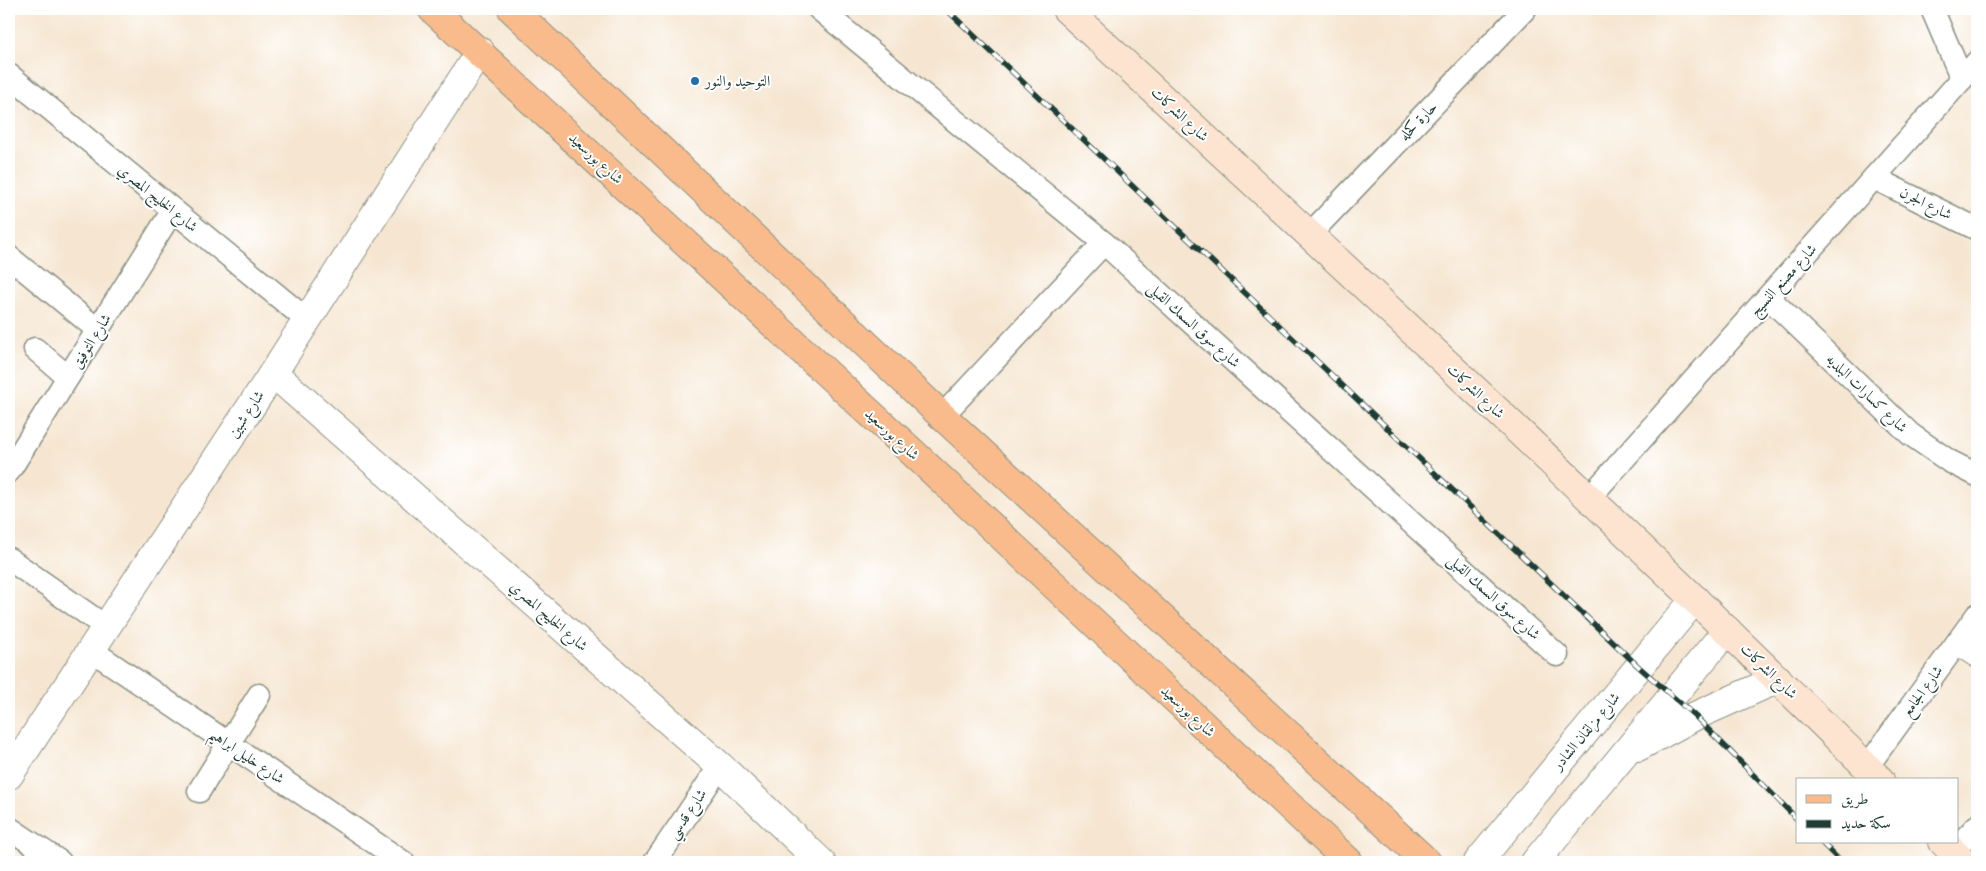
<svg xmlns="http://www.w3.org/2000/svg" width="1986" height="871" viewBox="0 0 1986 871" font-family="'IM FELL Great Primer',Amiri,serif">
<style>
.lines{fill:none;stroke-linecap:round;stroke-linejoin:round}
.minor-casing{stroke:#8a9282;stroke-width:25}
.tertiary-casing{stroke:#8a9282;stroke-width:30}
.secondary-casing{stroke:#8a9282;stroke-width:30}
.primary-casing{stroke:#8a9282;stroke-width:30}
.minor{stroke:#fff;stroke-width:22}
.tertiary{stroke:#fff;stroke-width:28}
.secondary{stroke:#fde4d1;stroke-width:28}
.primary{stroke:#fabb8c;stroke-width:28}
.rail-casing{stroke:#1f3d34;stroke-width:5.5}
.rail{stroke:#fff;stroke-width:4;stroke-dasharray:11;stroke-linecap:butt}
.poi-dot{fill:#1f6fb2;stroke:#fff;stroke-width:2}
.labels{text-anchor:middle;stroke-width:4;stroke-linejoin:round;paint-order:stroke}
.poi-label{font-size:15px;fill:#1f3d34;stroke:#fff;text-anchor:start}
.street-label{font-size:15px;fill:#1f3d34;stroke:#fff}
</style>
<rect width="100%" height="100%" fill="#fff"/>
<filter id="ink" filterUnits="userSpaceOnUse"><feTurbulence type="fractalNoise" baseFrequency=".02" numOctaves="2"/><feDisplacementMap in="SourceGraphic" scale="10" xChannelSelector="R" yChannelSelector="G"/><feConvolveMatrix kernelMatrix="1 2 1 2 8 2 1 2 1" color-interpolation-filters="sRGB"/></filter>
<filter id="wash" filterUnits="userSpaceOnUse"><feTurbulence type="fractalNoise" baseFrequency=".0096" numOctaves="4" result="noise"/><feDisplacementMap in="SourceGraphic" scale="20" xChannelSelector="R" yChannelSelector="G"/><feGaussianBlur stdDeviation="1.12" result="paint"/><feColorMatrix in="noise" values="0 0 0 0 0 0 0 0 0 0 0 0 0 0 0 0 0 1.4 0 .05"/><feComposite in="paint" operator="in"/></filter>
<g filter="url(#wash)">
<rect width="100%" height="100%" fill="#f6e6d1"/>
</g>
<g filter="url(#ink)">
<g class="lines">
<g class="minor-casing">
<g id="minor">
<path d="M819 9 1104 243 1557 655"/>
<path d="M1932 9 1962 79"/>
<path d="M9 75 307 320"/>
<path d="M1874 178 1977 229"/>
<path d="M1310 234 1525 9"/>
<path d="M9 257 98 330"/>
<path d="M1768 297 1910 434 1949 461 1977 475"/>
<path d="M35 349 68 377"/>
<path d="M942 416 1104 243"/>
<path d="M9 471 173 210"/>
<path d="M1589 498 1977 62"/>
<path d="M9 559 106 627"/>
<path d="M1957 643 1977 656"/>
<path d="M91 650 403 862"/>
<path d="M1867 767 1977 615"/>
<path d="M199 791 259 695"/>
<path d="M9 828 60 862"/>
<path d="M1952 852 1977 826"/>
<path d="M655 862 720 766"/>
</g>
</g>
<g class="tertiary-casing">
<g id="tertiary">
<path d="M273 373 720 766 821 862"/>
<path d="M1638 747 1695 716 1778 679"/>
<path d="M9 775 273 373 480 51"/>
<path d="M1478 862 1695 599"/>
<path d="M1535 862 1727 630"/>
</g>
</g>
<g class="secondary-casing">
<g id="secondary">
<path d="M1066 9C1340 262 1614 517 1880 780"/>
<path d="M1943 842 1963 862"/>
</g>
</g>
<g class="primary-casing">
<g id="primary">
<path d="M432 9 909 449 1349 862"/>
<path d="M512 9 942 416 1427 862"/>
</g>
</g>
<use href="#minor" class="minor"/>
<use href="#tertiary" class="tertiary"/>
<use href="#secondary" class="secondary"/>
<use href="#primary" class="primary"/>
<g class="rail-casing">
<g id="rail">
<path d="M946 9 1639 667 1695 716 1797 819"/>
<path d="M1821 842 1841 862"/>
</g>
</g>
<use href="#rail" class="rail"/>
</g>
</g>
<circle class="poi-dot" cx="695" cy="81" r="5"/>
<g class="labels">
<g class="poi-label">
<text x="705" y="86">التوحيد والنور</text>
</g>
<g class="street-label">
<text transform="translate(1180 114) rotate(43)" y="5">شارع الشركات</text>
<text transform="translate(1418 121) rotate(-46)" y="5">حارة كحله</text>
<text transform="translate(596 158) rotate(43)" y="5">شارع بورسعيد</text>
<text transform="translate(158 198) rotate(39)" y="5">شارع الخليج المصري</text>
<text transform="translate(1926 203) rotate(26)" y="5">شارع الجرن</text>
<text transform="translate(1783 280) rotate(-48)" y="5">شارع مصنع النسيج</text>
<text transform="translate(1194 325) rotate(42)" y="5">شارع سوق السمك القبلى</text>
<text transform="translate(91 341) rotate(-58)" y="5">شارع التوفيق</text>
<text transform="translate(1476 391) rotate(43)" y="5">شارع الشركات</text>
<text transform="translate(1867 393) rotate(44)" y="5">شارع كسارات البلديه</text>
<text transform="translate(246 414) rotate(-57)" y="5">شارع شبين</text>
<text transform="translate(892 434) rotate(43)" y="5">شارع بورسعيد</text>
<text transform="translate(1494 597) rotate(42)" y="5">شارع سوق السمك القبلى</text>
<text transform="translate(549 616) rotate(41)" y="5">شارع الخليج المصري</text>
<text transform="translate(1769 671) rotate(44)" y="5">شارع الشركات</text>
<text transform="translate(1922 691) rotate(-54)" y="5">شارع الجامع</text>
<text transform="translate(1188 711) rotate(43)" y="5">شارع بورسعيد</text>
<text transform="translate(1586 731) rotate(-50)" y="5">شارع مزلقان الشادر</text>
<text transform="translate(247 756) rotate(34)" y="5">شارع خليل ابراهيم</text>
<text transform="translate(687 814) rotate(-56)" y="5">شارع قدسي</text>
</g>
</g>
<rect width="1986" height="871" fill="none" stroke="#fff" stroke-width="30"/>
<rect x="1796" y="778" width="162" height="65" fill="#ffffff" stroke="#a5b1ae"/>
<rect x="1806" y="795" width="25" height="8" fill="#fabb8c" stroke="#a5b1ae"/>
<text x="1841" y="804" font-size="15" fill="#1f3d34">طريق</text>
<rect x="1806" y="820" width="25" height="8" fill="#1f3d34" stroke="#a5b1ae"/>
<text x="1841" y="828" font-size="15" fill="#1f3d34">سكة حديد</text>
</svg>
